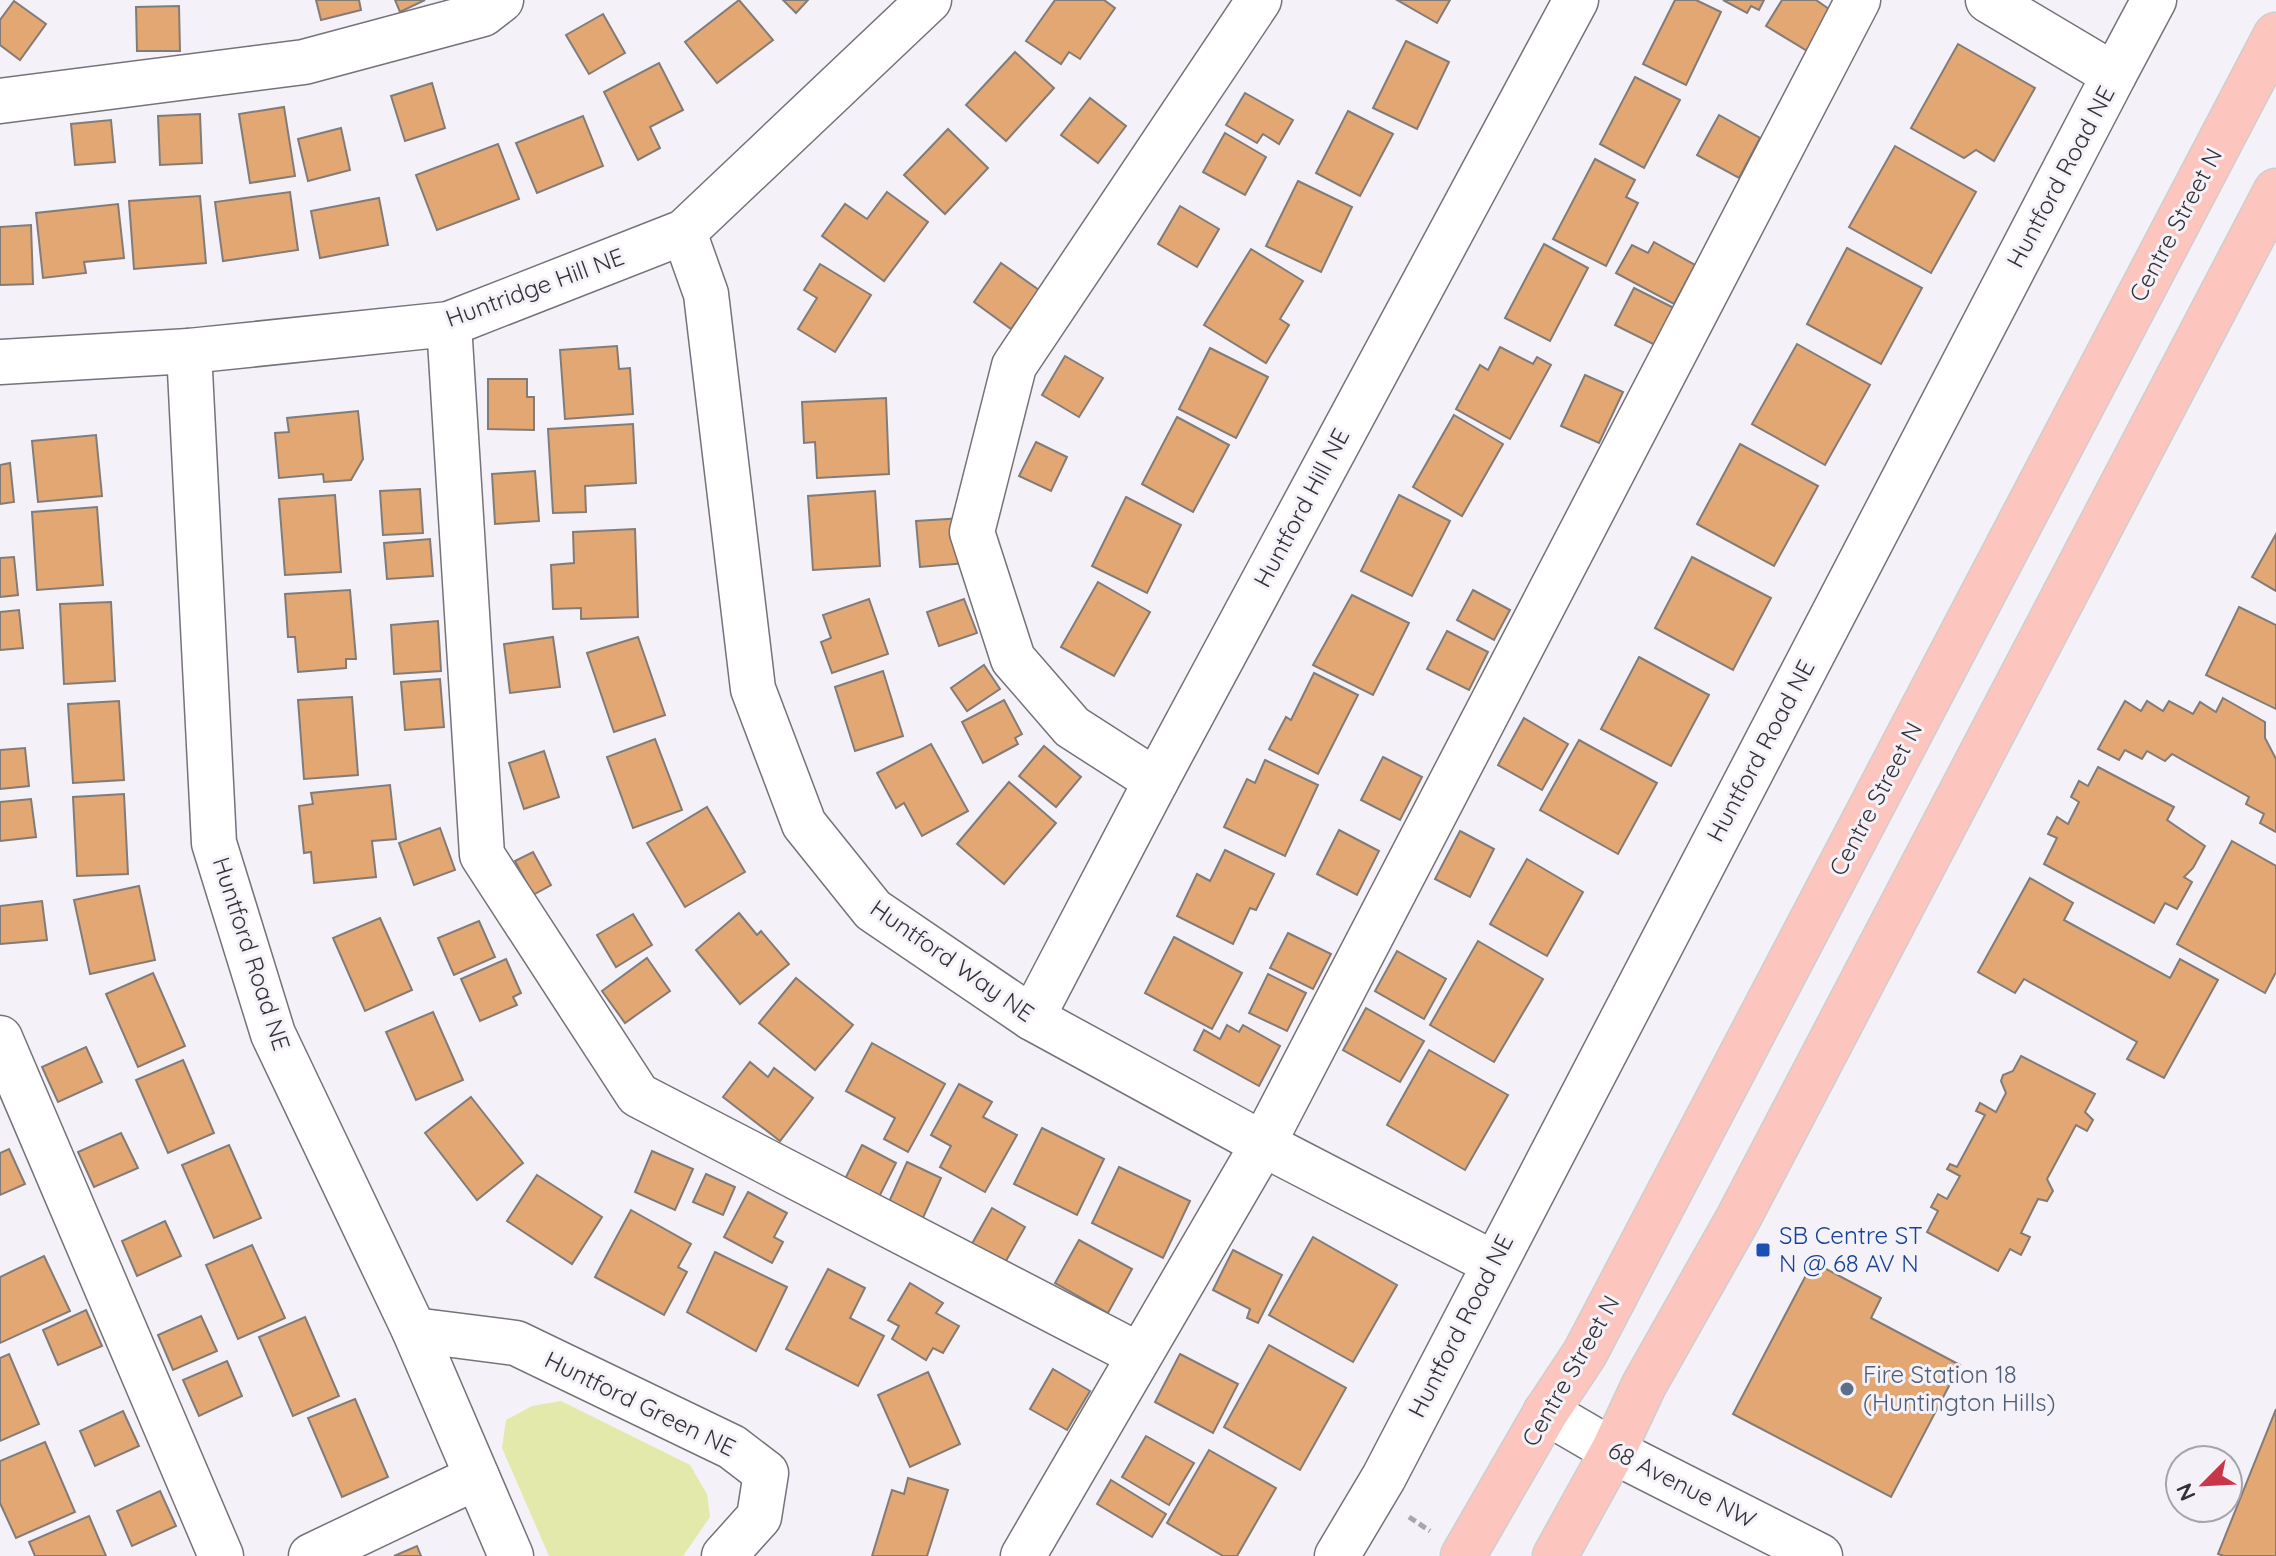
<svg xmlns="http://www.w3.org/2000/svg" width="2276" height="1556" viewBox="0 0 2276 1556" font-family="Quicksand,sans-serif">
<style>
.green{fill:#e3e8ab}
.building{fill:#e2a773;stroke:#827c78;stroke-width:2}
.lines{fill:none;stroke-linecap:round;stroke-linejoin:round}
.minor-casing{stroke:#757278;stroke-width:47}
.major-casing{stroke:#cececf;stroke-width:47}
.path{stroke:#a9a6ab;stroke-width:5;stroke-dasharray:8 4;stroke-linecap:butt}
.minor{stroke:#fff;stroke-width:44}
.major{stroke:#fcc6bf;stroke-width:44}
.transit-dot{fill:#1a4fb4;stroke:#f5f1f8;stroke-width:3}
.service-dot{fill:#5c6f8a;stroke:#f5f1f8;stroke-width:3}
.labels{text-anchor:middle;stroke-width:6;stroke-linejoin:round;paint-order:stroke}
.street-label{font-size:24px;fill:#343235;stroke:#f5f1f8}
.transit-label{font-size:24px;fill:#164399;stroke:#f5f1f8;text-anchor:start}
.service-label{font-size:24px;fill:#4e5e75;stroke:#f5f1f8;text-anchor:start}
</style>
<rect width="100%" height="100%" fill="#f5f1f8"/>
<path class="green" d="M561 1401 690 1465 707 1494 710 1517 683 1556H549L502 1448 506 1420 532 1406Z"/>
<g class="building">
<path d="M316 0H359L361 10 321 20Z"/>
<path d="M395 0H425L400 12Z"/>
<path d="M739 0 773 40 717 83 685 42Z"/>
<path d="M783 0H808L796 13Z"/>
<path d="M1055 0H1104L1115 8 1080 59 1069 52 1061 64 1026 41Z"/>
<path d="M1397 0H1450L1437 23Z"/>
<path d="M1675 0H1696L1721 12 1686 85 1643 64Z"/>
<path d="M1723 0H1764L1759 10 1751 6 1747 13Z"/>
<path d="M1782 0H1816L1829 9 1809 52 1766 26Z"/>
<path d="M14 1 46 24 20 60 0 45V20Z"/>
<path d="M179 6 180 51H137L136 7Z"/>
<path d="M603 14 625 53 589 74 566 35Z"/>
<path d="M1406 41 1449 62 1417 129 1373 108Z"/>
<path d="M1958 44 2035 88 1994 161 1976 150 1964 158 1911 128Z"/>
<path d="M1015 52 1054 88 1006 141 966 105Z"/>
<path d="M659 63 683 110 650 127 660 148 638 160 604 92Z"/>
<path d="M1635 77 1680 100 1644 168 1600 144Z"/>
<path d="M432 83 445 128 405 141 391 96Z"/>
<path d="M1245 93 1293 120 1279 144 1263 134 1257 143 1226 125Z"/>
<path d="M1090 98 1126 126 1098 163 1061 135Z"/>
<path d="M284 107 295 176 250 183 239 114Z"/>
<path d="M1348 111 1393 134 1360 196 1316 173Z"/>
<path d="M200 114 202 163 160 165 158 116Z"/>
<path d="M1719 115 1760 138 1739 178 1697 155Z"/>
<path d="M583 116 603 166 537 193 516 143Z"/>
<path d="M111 120 115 162 75 165 71 124Z"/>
<path d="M341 128 350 170 308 181 298 139Z"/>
<path d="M948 129 988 168 945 214 904 175Z"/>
<path d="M1225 133 1266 157 1245 195 1203 172Z"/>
<path d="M498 144 519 199 437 230 416 175Z"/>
<path d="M1895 146 1976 192 1931 273 1849 227Z"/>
<path d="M1595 159 1635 180 1626 197 1638 203 1606 266 1553 239Z"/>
<path d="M1298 181 1352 207 1321 272 1266 246Z"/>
<path d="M290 192 298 250 223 261 215 202Z"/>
<path d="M887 192 928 222 884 281 822 236 845 204 867 219Z"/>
<path d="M200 196 206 263 134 269 129 201Z"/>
<path d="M379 198 388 245 320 258 311 211Z"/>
<path d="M118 204 124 258 84 262 86 273 43 278 36 213Z"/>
<path d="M1180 206 1219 229 1197 267 1158 244Z"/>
<path d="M31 225 33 284 0 285V227Z"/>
<path d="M1654 242 1695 265 1674 304 1616 273 1632 245 1648 253Z"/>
<path d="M1544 244 1588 268 1550 341 1505 318Z"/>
<path d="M1847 248 1922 288 1881 364 1807 324Z"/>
<path d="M1251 249 1303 281 1280 319 1289 325 1266 363 1204 325Z"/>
<path d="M1001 263 1039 290 1011 329 974 302Z"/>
<path d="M820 264 871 295 835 352 798 329 817 298 804 290Z"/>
<path d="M1634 288 1674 308 1655 345 1615 325Z"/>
<path d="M1797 344 1870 385 1825 465 1752 424Z"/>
<path d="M617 346 619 369 630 368 633 414 565 419 560 350Z"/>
<path d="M1500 347 1533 364 1537 357 1551 365 1510 439 1456 409 1480 365 1488 370Z"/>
<path d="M1210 348 1268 377 1236 438 1179 409Z"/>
<path d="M1065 356 1103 378 1079 417 1042 395Z"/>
<path d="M1585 375 1623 392 1599 443 1561 426Z"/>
<path d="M488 379H527V397H534V430L488 429Z"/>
<path d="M886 398 889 474 817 478 815 442 804 443 802 402Z"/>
<path d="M358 411 363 459 351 480 324 482 323 474 279 478 275 433 289 432 287 418Z"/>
<path d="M1454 415 1503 444 1462 516 1413 487Z"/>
<path d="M1177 417 1229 445 1193 512 1142 484Z"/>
<path d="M633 424 636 483 585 486 586 512 553 513 548 429Z"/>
<path d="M96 435 102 496 38 502 32 441Z"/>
<path d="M1036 442 1067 457 1051 491 1019 476Z"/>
<path d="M1740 444 1818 486 1774 566 1697 524Z"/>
<path d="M10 463 14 502 0 504V465Z"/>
<path d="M535 471 539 521 495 524 492 474Z"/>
<path d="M420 489 423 533 383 535 380 491Z"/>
<path d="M875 491 880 566 813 570 808 496Z"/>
<path d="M335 495 341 572 285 575 279 499Z"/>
<path d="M1399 495 1450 521 1412 596 1361 571Z"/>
<path d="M1126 497 1181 525 1147 593 1092 566Z"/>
<path d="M97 507 103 585 37 590 32 512Z"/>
<path d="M963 518 966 563 920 567 916 521Z"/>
<path d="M635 529 638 617 581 619V608L553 609 551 565 574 563 573 532Z"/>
<path d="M2276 534V591L2252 577Z"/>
<path d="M430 539 433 576 387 579 384 543Z"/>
<path d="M14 557 18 595 0 597V558Z"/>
<path d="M1692 557 1771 598 1733 670 1655 628Z"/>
<path d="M1098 582 1150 612 1114 676 1061 647Z"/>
<path d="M350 590 356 659H346V668L298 672 295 637H288L285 594Z"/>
<path d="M1473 590 1510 610 1494 640 1457 620Z"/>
<path d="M1352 595 1409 623 1373 695 1313 665Z"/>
<path d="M869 599 888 654 832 673 821 642 831 638 823 615Z"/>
<path d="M964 599 977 633 939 646 927 612Z"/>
<path d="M111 602 115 681 64 684 60 604Z"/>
<path d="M2239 607 2276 625V709L2206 675Z"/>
<path d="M19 610 23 648 0 650V612Z"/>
<path d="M438 621 441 671 394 674 391 625Z"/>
<path d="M1447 631 1488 652 1469 690 1427 669Z"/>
<path d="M553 637 560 687 510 693 504 644Z"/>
<path d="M638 637 665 715 614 732 587 653Z"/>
<path d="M1639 657 1709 695 1671 766 1601 729Z"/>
<path d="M984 665 1000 689 967 711 951 688Z"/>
<path d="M883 671 903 736 855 751 835 687Z"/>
<path d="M1314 673 1358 695 1318 774 1269 749 1286 717 1291 720Z"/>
<path d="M440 679 444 727 405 730 401 682Z"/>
<path d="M352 697 358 775 304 779 298 700Z"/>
<path d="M2223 698 2265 722V738L2276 759V832L2260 823 2264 814 2246 804 2249 797 2172 754 2165 761 2147 751 2142 759 2125 750 2119 760 2098 749 2125 701 2141 711 2147 701 2163 711 2169 701 2193 714 2200 702 2216 712Z"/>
<path d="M1004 700 1022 734 1015 738 1018 744 983 763 962 722Z"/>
<path d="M119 701 124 780 73 783 68 704Z"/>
<path d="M1524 718 1568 744 1542 790 1498 765Z"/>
<path d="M655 739 682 810 633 828 607 757Z"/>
<path d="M1579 740 1657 783 1618 854 1540 810Z"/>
<path d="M931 744 968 811 922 836 904 803 896 808 877 773Z"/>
<path d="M1044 746 1081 777 1056 807 1019 776Z"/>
<path d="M25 748 29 786 0 789V750Z"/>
<path d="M544 751 559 797 524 809 509 763Z"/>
<path d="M1383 757 1422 777 1400 820 1361 800Z"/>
<path d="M1265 760 1318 785 1285 856 1224 827 1247 779 1255 783Z"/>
<path d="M2098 767 2174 807 2167 820 2205 846 2193 868 2184 877 2192 882 2177 909 2165 903 2154 923 2044 864 2057 838 2048 834 2057 817 2068 824 2079 802 2071 797 2079 781 2088 786Z"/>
<path d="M1009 782 1056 823 1004 884 957 844Z"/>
<path d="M390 785 396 839 372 841 376 877 314 883 311 852 304 853 299 806 313 804 311 793Z"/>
<path d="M124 794 128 874 77 876 73 797Z"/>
<path d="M31 799 36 837 0 841V802Z"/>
<path d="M707 807 745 872 685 907 647 843Z"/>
<path d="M440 828 455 870 414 885 399 843Z"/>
<path d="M1339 830 1379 851 1357 895 1317 874Z"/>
<path d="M1460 831 1494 849 1470 897 1435 879Z"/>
<path d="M2232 841 2276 866V972L2265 993 2177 944Z"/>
<path d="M1225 850 1274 874 1256 910 1250 908 1233 944 1177 916 1197 874 1210 881Z"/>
<path d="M533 852 551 885 533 895 515 861Z"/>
<path d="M1527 859 1583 892 1547 956 1490 924Z"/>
<path d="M2030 878 2073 903 2064 920 2170 978 2180 959 2218 980 2164 1078 2127 1059 2137 1042 2024 979 2015 993 1978 972Z"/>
<path d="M139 886 155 960 90 974 74 900Z"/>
<path d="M42 901 47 940 0 944V906Z"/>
<path d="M739 913 757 935 761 931 789 964 740 1004 696 950Z"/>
<path d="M633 914 652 945 616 967 597 935Z"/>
<path d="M380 918 412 990 365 1011 333 938Z"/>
<path d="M479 921 495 957 454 975 438 938Z"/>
<path d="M1288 933 1331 954 1313 989 1270 968Z"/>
<path d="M1174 937 1242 973 1212 1029 1145 993Z"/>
<path d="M1478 941 1543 979 1494 1062 1430 1025Z"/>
<path d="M1397 951 1446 979 1424 1019 1375 991Z"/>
<path d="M647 958 670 991 625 1023 602 991Z"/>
<path d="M506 959 521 993 513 997 517 1005 480 1021 461 979Z"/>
<path d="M153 973 185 1046 138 1067 106 994Z"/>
<path d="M1268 974 1306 993 1287 1031 1249 1013Z"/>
<path d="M796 978 853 1025 815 1070 759 1023Z"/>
<path d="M1366 1008 1424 1041 1400 1082 1343 1050Z"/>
<path d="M433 1012 463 1080 416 1100 386 1032Z"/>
<path d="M1227 1025 1239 1032 1243 1025 1280 1046 1259 1086 1194 1050 1204 1030 1220 1039Z"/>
<path d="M872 1043 945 1084 908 1152 884 1139 895 1118 846 1091Z"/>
<path d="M86 1047 102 1082 58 1102 42 1067Z"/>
<path d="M1429 1050 1508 1095 1465 1170 1387 1125Z"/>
<path d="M2021 1056 2095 1094 2085 1112 2093 1120 2087 1131 2076 1125 2047 1179 2053 1191 2047 1201 2038 1199 2021 1233 2030 1237 2021 1255 2010 1249 1998 1271 1927 1232 1938 1211 1931 1207 1938 1194 1947 1199 1960 1176 1947 1169 1950 1164 1957 1167 1985 1115 1976 1111 1980 1103 1996 1112 2006 1093 2001 1081 2003 1075 2013 1071Z"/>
<path d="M183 1060 214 1133 168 1153 136 1080Z"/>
<path d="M750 1062 768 1077 774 1068 813 1098 780 1141 723 1097Z"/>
<path d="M959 1084 992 1102 983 1117 1017 1135 985 1192 940 1167 951 1146 931 1135Z"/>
<path d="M471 1097 523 1163 477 1200 425 1133Z"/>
<path d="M1042 1128 1104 1159 1077 1215 1014 1184Z"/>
<path d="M121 1133 138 1168 94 1187 78 1152Z"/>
<path d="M229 1145 261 1218 214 1238 182 1165Z"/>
<path d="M862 1145 896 1163 878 1199 844 1181Z"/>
<path d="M9 1149 25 1184 0 1195V1153Z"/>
<path d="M652 1151 693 1169 675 1210 635 1192Z"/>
<path d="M907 1162 941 1178 922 1220 888 1204Z"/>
<path d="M1119 1167 1190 1201 1163 1258 1092 1223Z"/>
<path d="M706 1174 735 1187 723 1215 693 1202Z"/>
<path d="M537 1175 602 1217 572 1264 507 1221Z"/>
<path d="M748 1192 787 1213 774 1237 783 1242 772 1263 724 1237Z"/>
<path d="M992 1208 1025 1227 1002 1268 969 1249Z"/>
<path d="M631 1210 691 1244 678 1267 687 1272 664 1315 595 1277Z"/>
<path d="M165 1221 181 1256 137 1276 122 1241Z"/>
<path d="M1313 1237 1397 1285 1353 1362 1269 1315Z"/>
<path d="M1079 1240 1132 1269 1108 1313 1055 1283Z"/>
<path d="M252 1245 285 1318 238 1339 206 1265Z"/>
<path d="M1233 1250 1282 1275 1258 1323 1247 1318 1250 1309 1213 1290Z"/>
<path d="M715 1252 787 1287 756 1351 687 1312Z"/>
<path d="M44 1256 70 1311 0 1343V1277Z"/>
<path d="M1813 1262 1881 1298 1871 1318 1960 1365 1891 1497 1733 1414Z"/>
<path d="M828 1269 865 1288 850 1318 884 1336 858 1386 786 1349Z"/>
<path d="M910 1283 943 1303 936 1313 959 1326 943 1353 933 1348 926 1360 892 1339 899 1326 888 1320Z"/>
<path d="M86 1310 102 1346 58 1365 43 1330Z"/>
<path d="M201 1316 217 1351 173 1370 158 1335Z"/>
<path d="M305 1317 339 1396 293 1416 259 1337Z"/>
<path d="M1269 1345 1346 1388 1300 1470 1224 1427Z"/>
<path d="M9 1354 39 1424 0 1441V1358Z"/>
<path d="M1180 1354 1238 1384 1213 1433 1155 1402Z"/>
<path d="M227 1361 242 1396 199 1416 183 1380Z"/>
<path d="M1053 1369 1090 1391 1067 1430 1030 1409Z"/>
<path d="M928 1372 960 1444 910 1467 878 1395Z"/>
<path d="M355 1399 388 1477 342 1497 308 1418Z"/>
<path d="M2276 1409V1556H2224L2218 1554Z"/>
<path d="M123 1411 139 1446 95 1466 80 1431Z"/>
<path d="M1146 1436 1194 1463 1169 1505 1122 1477Z"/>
<path d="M45 1442 75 1512 16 1538 0 1503V1461Z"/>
<path d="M1209 1450 1276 1488 1237 1556H1223L1167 1523Z"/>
<path d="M908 1478 948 1490 927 1556H872L892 1490 904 1494Z"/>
<path d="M1111 1480 1166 1514 1152 1537 1097 1504Z"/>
<path d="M160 1491 176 1526 132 1546 117 1511Z"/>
<path d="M89 1516 106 1556H35L29 1542Z"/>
<path d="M417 1546 421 1556H394Z"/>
</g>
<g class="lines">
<g class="minor-casing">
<g id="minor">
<path d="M2114 75 2154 0"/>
<path d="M0 101 304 62 483 14 501 0"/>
<path d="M684 232 706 294 753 689 804 824 873 910 1032 1018 1263 1144 1493 1263"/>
<path d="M449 324 482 855 638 1095 1139 1355"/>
<path d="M189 351 214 843 273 1034 414 1330 511 1556"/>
<path d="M0 362 189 351 449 324 684 232 929 0"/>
<path d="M1156 781 1072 727 1013 659 972 532 1014 366 1259 0"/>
<path d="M1032 1018 1156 781 1576 0"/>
<path d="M0 1038 221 1556"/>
<path d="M414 1330 516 1343 732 1447 766 1473 759 1517 724 1556"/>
<path d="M1546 1412 1613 1451 1820 1556"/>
<path d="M311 1556 477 1477"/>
<path d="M1023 1556 1263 1144 1858 0"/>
<path d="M1337 1556 1384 1477 2114 75 1988 0"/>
</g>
</g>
<g class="major-casing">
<g id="major">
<path d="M1463 1556 1546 1412 1585 1353 2276 35"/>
<path d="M1555 1556 1613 1451 1644 1385 1739 1217 2276 191"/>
</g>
</g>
<path class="path" d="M1409 1517 1430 1531"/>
<use href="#minor" class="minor"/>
<use href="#major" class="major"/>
</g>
<rect class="transit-dot" x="1755" y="1242" width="16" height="16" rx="4"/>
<circle class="service-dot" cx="1847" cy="1389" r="8"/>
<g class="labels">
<g class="street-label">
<text transform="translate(2061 177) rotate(-62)" y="8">Huntford Road NE</text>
<text transform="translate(2176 225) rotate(-62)" y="8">Centre Street N</text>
<text transform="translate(535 288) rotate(-20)" y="8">Huntridge Hill NE</text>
<text transform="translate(1302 508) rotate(-62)" y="8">Huntford Hill NE</text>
<text transform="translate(1761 751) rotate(-62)" y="8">Huntford Road NE</text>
<text transform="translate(1876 799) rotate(-62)" y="8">Centre Street N</text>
<text transform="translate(251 954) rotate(72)" y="8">Huntford Road NE</text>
<text transform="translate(952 961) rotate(35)" y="8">Huntford Way NE</text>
<text transform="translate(1461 1326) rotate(-63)" y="8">Huntford Road NE</text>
<text transform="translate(1571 1371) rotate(-60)" y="8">Centre Street N</text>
<text transform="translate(640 1404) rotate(26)" y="8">Huntford Green NE</text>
<text transform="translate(1682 1485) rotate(27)" y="8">68 Avenue NW</text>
</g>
<g class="transit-label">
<text x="1779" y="1244">SB Centre ST<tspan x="1779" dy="28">N @ 68 AV N</tspan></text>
</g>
<g class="service-label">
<text x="1863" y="1383">Fire Station 18<tspan x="1863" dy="28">(Huntington Hills)</tspan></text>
</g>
</g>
<g transform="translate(2204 1484) rotate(246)"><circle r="38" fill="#f5f1f8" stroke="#a8a5aa" stroke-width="2"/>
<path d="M0-6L14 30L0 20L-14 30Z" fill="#c73748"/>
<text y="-12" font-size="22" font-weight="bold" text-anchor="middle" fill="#343235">N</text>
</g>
</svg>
